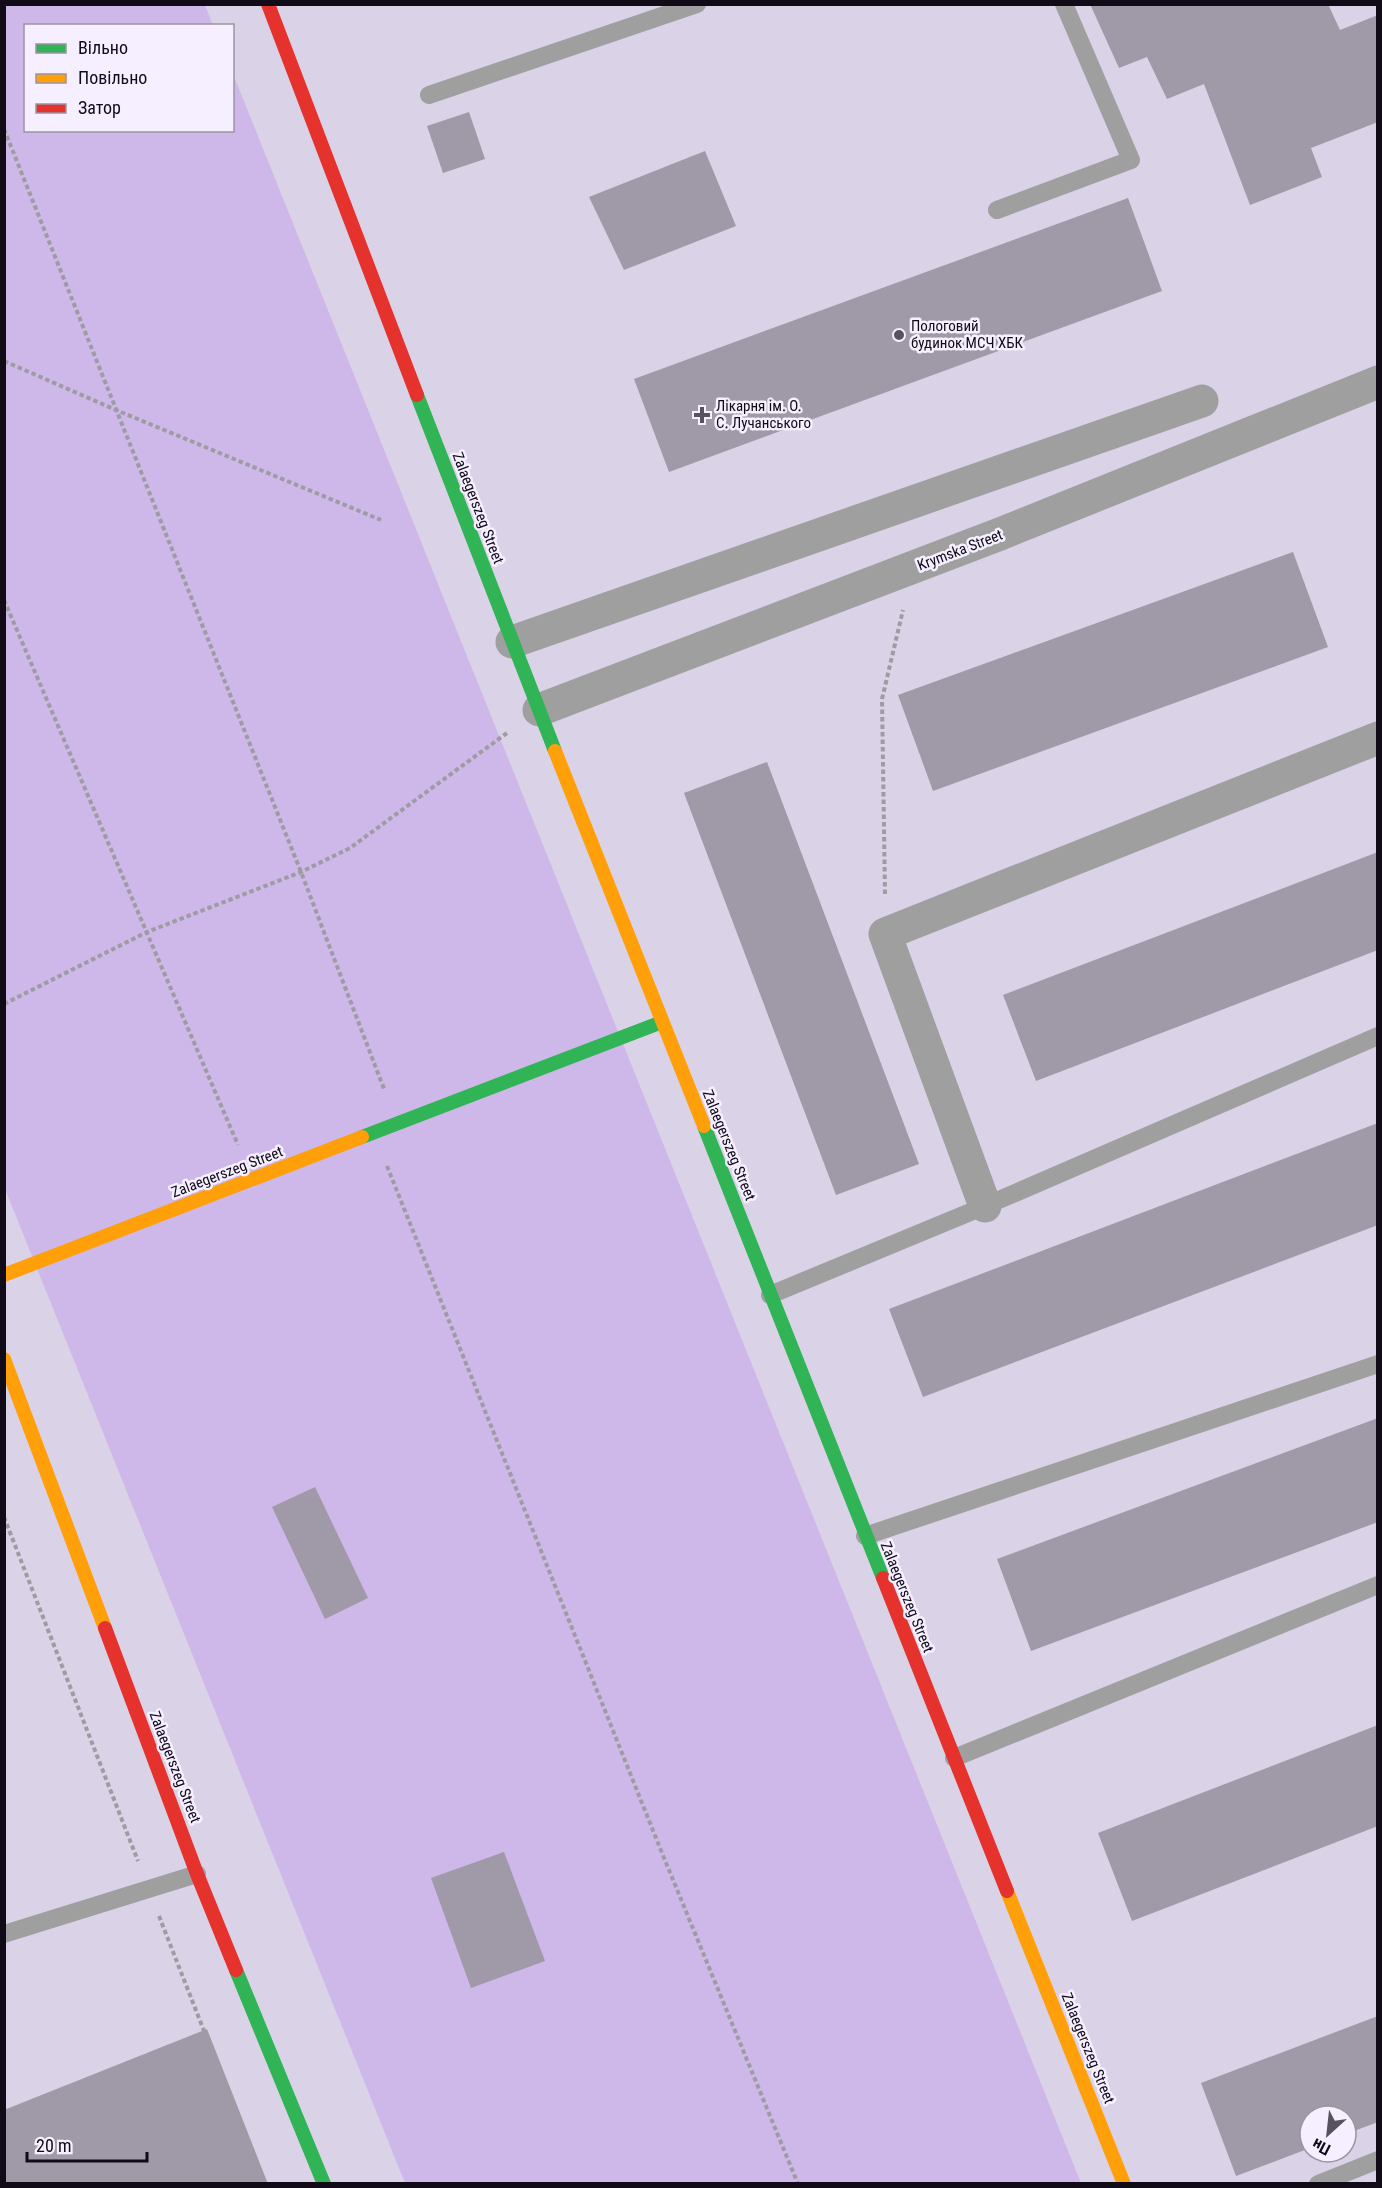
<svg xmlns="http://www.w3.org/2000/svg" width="1382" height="2188" viewBox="0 0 1382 2188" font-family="'Roboto Condensed',sans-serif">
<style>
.green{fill:#cdb8e9}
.building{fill:#9f99a8}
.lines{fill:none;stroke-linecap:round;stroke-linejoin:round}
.path{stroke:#9e9ca2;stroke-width:4;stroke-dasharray:4.5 3;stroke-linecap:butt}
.lane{stroke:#9f9fa0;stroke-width:18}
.street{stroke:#9f9fa0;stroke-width:33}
.fast{stroke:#30b455;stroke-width:14}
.slow{stroke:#ff9f0a;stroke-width:14}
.jam{stroke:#e5322d;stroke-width:14}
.poi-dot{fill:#575160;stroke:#f5efff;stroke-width:2}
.labels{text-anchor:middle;stroke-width:5;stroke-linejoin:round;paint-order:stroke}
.poi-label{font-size:15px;fill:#110b18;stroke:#f5efff;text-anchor:start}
.street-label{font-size:15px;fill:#110b18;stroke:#f5efff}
</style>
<rect width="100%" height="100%" fill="#dad2e7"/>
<path class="green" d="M5 5H205L213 25 26 26V130H232L233 74 1081 2183H405L5 1189Z"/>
<g class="building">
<path d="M1090 4H1328L1340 30 1378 15V122L1311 148 1322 177 1250 205 1204 84 1167 99 1147 57 1119 68Z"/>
<path d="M469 112 485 159 443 173 427 126Z"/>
<path d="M705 151 736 226 624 270 589 197Z"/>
<path d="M1128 198 1162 291 669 472 634 379Z"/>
<path d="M1293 552 1328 647 933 791 898 695Z"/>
<path d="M767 762 919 1164 836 1195 684 793Z"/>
<path d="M1378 852V950L1036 1081 1003 995Z"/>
<path d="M1378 1123V1225L923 1397 889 1309Z"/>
<path d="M1378 1418V1522L1031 1651 997 1559Z"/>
<path d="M315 1487 368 1598 325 1619 272 1507Z"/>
<path d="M1378 1725V1826L1132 1921 1098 1833Z"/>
<path d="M504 1852 545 1961 471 1988 431 1878Z"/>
<path d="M1378 2016V2122L1346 2134V2116H1310V2148L1236 2176 1201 2083Z"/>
<path d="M207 2029 268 2184H4V2110Z"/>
</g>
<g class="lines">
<g class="path">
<path d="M4 129 301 872 384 1089"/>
<path d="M4 361 116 410 381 520"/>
<path d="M4 600 238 1145"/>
<path d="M885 894 882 699 903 610"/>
<path d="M4 1004 147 932 301 872 350 848 507 733"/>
<path d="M387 1166 662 1853 798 2184"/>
<path d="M4 1517 138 1861"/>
<path d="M159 1916 264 2184"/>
</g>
<g class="lane">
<path d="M429 95 697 4"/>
<path d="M997 210 1131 160 1064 4"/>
<path d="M770 1295 985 1206 1378 1036"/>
<path d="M865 1536 1378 1364"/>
<path d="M954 1758 1378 1585"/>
<path d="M4 1934 197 1874"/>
<path d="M1318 2184 1378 2160"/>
</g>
<g class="street">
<path d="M512 642 1202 401"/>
<path d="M539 710 1000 534 1378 382"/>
<path d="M985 1206 885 934 1378 738"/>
</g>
<g class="fast">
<path d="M417 395 555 751"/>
<path d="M704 1126 883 1578"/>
<path d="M362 1137 662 1022"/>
<path d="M236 1970 324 2184"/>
</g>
<g class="slow">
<path d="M555 751 704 1126"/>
<path d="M4 1275 362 1137"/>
<path d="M4 1359 105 1628"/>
<path d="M1007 1891 1124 2184"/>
</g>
<g class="jam">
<path d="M268 4 417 395"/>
<path d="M883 1578 1007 1891"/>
<path d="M105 1628 197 1874 236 1970"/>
</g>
</g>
<g class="poi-dot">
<circle cx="899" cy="335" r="6"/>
<path d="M699 406h6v6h6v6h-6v6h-6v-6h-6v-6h6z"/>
</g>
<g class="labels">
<g class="poi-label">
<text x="911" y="331">Пологовий<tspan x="911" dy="17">будинок МСЧ ХБК</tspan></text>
<text x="716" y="411">Лікарня ім. О.<tspan x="716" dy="17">С. Лучанського</tspan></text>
</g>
<g class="street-label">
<text transform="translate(478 508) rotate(69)" y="5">Zalaegerszeg Street</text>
<text transform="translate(960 550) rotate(-21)" y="5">Krymska Street</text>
<text transform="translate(729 1145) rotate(68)" y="5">Zalaegerszeg Street</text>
<text transform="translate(227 1172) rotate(-21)" y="5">Zalaegerszeg Street</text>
<text transform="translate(907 1597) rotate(68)" y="5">Zalaegerszeg Street</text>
<text transform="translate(175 1767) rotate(69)" y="5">Zalaegerszeg Street</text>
<text transform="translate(1088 2048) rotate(68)" y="5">Zalaegerszeg Street</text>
</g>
</g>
<rect width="1382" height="2188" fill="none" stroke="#110b18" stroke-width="12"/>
<rect x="24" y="24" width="210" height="108" fill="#f5efff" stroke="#9a94a3" stroke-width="1.5"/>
<rect x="36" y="44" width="30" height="9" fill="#30b455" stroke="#9a94a3" stroke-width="1.5"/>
<text x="78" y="54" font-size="18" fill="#110b18">Вільно</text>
<rect x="36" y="74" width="30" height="9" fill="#ff9f0a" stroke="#9a94a3" stroke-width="1.5"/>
<text x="78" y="84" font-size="18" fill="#110b18">Повільно</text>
<rect x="36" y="104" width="30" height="9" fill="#e5322d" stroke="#9a94a3" stroke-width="1.5"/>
<text x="78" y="114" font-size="18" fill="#110b18">Затор</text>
<g transform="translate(1328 2134) rotate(207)"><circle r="28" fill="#f5efff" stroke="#9a94a3" stroke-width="1.5"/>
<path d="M0-4.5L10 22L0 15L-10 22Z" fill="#575160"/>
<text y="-9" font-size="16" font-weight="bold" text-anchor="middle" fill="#110b18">Пн</text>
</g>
<path d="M27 2152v9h120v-9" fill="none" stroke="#110b18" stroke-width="3"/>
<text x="36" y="2152" font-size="18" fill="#110b18" stroke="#f5efff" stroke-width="4.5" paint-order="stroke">20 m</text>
</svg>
